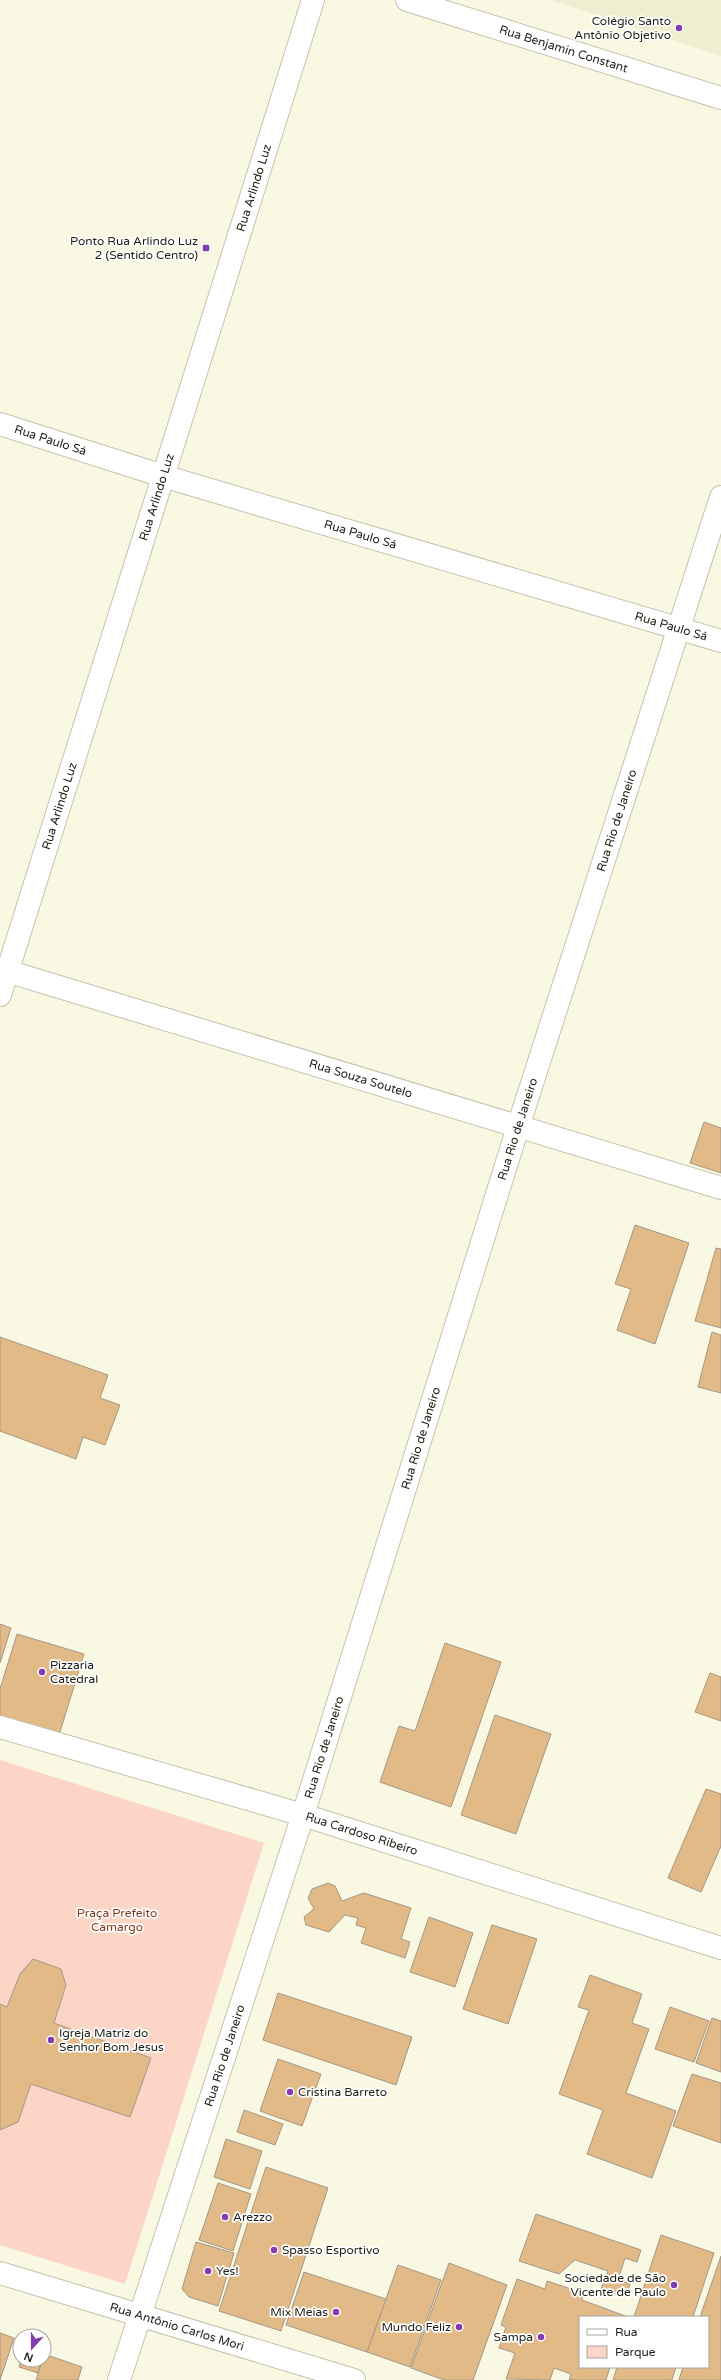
<svg xmlns="http://www.w3.org/2000/svg" width="721" height="2380" viewBox="0 0 721 2380" font-family="'Varela Round',sans-serif">
<style>
.built{fill:#f0eed0}
.green{fill:#fcd5c6}
.building{fill:#e1ba88;stroke:#a59786}
.lines{fill:none;stroke-linecap:round;stroke-linejoin:round}
.minor-casing{stroke:#c4c3ad;stroke-width:24}
.minor{stroke:#fff;stroke-width:22}
.poi-dot{fill:#833caf;stroke:#fff;stroke-width:1.5}
.labels{text-anchor:middle;stroke-width:3.5;stroke-linejoin:round;paint-order:stroke}
.poi-label{font-size:12px;fill:#1f1f17;stroke:#fff;text-anchor:end}
.street-label{font-size:12px;fill:#1f1f17;stroke:#fff}
.park-label{font-size:12px;fill:#863d1e;stroke:#fff}
</style>
<rect width="100%" height="100%" fill="#f9f8e2"/>
<path class="built" d="M551 0H721V56Z"/>
<path class="green" d="M0 1760 264 1843 125 2284 0 2245Z"/>
<g class="building">
<path d="M704 1122 721 1128V1173L690 1163Z"/>
<path d="M635 1225 689 1243 655 1344 617 1330 631 1289 615 1284Z"/>
<path d="M716 1248 721 1249V1328L695 1321Z"/>
<path d="M712 1332 721 1335V1393L698 1387Z"/>
<path d="M0 1337 108 1375 100 1398 120 1405 105 1445 83 1437 76 1459 0 1431Z"/>
<path d="M0 1624 11 1628 0 1663Z"/>
<path d="M17 1634 84 1654 59 1735 0 1716V1689Z"/>
<path d="M445 1643 501 1662 451 1807 380 1782 399 1726 415 1731Z"/>
<path d="M710 1673 721 1677V1721L695 1712Z"/>
<path d="M495 1715 551 1734 516 1834 461 1815Z"/>
<path d="M706 1789 721 1794V1846L701 1892 668 1878Z"/>
<path d="M328 1883 335 1886 342 1901 364 1893 411 1908 401 1939 410 1942 405 1958 361 1943 366 1928 356 1925 358 1918 345 1915 329 1932 306 1925 304 1917 314 1909 308 1898 312 1889Z"/>
<path d="M429 1917 473 1933 455 1987 410 1972Z"/>
<path d="M492 1925 537 1939 508 2024 463 2009Z"/>
<path d="M33 1959 61 1969 66 1985 54 2023 151 2058 130 2117 31 2084 18 2122 0 2130V2004L7 2007 20 1974Z"/>
<path d="M590 1975 642 1994 632 2023 649 2029 626 2093 676 2111 652 2178 587 2154 603 2110 559 2094 589 2010 578 2007Z"/>
<path d="M278 1993 412 2037 396 2085 263 2040Z"/>
<path d="M670 2007 709 2021 694 2062 655 2049Z"/>
<path d="M712 2018 721 2021V2072L696 2063Z"/>
<path d="M278 2059 321 2074 302 2126 260 2111Z"/>
<path d="M692 2074 721 2083V2143L673 2126Z"/>
<path d="M244 2110 283 2124 275 2145 237 2132Z"/>
<path d="M226 2139 262 2151 250 2189 214 2177Z"/>
<path d="M266 2167 328 2188 281 2331 219 2311Z"/>
<path d="M218 2183 251 2194 233 2251 199 2240Z"/>
<path d="M536 2214 641 2250 637 2262 625 2258 618 2280 630 2284 626 2297 601 2289 608 2271 575 2260 559 2274 519 2261Z"/>
<path d="M661 2235 714 2253 693 2317H634Z"/>
<path d="M196 2242 234 2253 218 2306 189 2297 182 2289Z"/>
<path d="M721 2256V2380H679L683 2367H708V2317H700Z"/>
<path d="M449 2263 507 2285 473 2380H444L411 2368Z"/>
<path d="M398 2265 441 2280 410 2367 367 2352Z"/>
<path d="M304 2272 386 2299 367 2352 286 2325Z"/>
<path d="M517 2279 545 2289 547 2281 583 2293 582 2300 628 2317H580V2367H610L606 2380H569L571 2374 554 2368 550 2380 506 2379 515 2353 499 2348 506 2327 501 2325Z"/>
<path d="M0 2333 14 2338 0 2380Z"/>
<path d="M44 2354 82 2367 78 2380H36L42 2360H44Z"/>
<path d="M21 2360H42L38 2373 19 2367Z"/>
<path d="M617 2367H676L672 2380H613Z"/>
</g>
<g class="lines">
<g class="minor-casing">
<g id="minor">
<path id="s1" d="M407 0 721 98"/>
<path id="s2" d="M0 424 163 476 721 641"/>
<path id="s3" d="M0 969 721 1188"/>
<path id="s4" d="M0 995 313 0"/>
<path id="s5" d="M0 1727 303 1815 721 1948"/>
<path id="s6" d="M0 2273 354 2380"/>
<path id="s7" d="M119 2380 303 1815 518 1127 721 497"/>
</g>
</g>
<use href="#minor" class="minor"/>
</g>
<g class="poi-dot">
<circle cx="679" cy="28" r="4"/>
<rect x="202" y="244" width="8" height="8" rx="2"/>
<circle cx="42" cy="1672" r="4"/>
<circle cx="51" cy="2040" r="4"/>
<circle cx="290" cy="2092" r="4"/>
<circle cx="225" cy="2217" r="4"/>
<circle cx="274" cy="2250" r="4"/>
<circle cx="208" cy="2271" r="4"/>
<circle cx="674" cy="2285" r="4"/>
<circle cx="336" cy="2312" r="4"/>
<circle cx="459" cy="2327" r="4"/>
<circle cx="541" cy="2337" r="4"/>
</g>
<g class="labels">
<g class="poi-label">
<text x="671" y="25">Colégio Santo<tspan x="671" dy="14">Antônio Objetivo</tspan></text>
<text x="198" y="245">Ponto Rua Arlindo Luz<tspan x="198" dy="14">2 (Sentido Centro)</tspan></text>
<text x="50" y="1669" text-anchor="start">Pizzaria<tspan x="50" dy="14">Catedral</tspan></text>
<text x="59" y="2037" text-anchor="start">Igreja Matriz do<tspan x="59" dy="14">Senhor Bom Jesus</tspan></text>
<text x="298" y="2096" text-anchor="start">Cristina Barreto</text>
<text x="233" y="2221" text-anchor="start">Arezzo</text>
<text x="282" y="2254" text-anchor="start">Spasso Esportivo</text>
<text x="216" y="2275" text-anchor="start">Yes!</text>
<text x="666" y="2282">Sociedade de São<tspan x="666" dy="14">Vicente de Paulo</tspan></text>
<text x="328" y="2316">Mix Meias</text>
<text x="451" y="2331">Mundo Feliz</text>
<text x="533" y="2341">Sampa</text>
</g>
<g class="street-label">
<text dy="4" stroke="none"><textPath href="#s1" startOffset="164">Rua Benjamin Constant</textPath></text>
<text dy="4" stroke="none"><textPath href="#s4" startOffset="846">Rua Arlindo Luz</textPath></text>
<text dy="4" stroke="none"><textPath href="#s2" startOffset="53">Rua Paulo Sá</textPath></text>
<text dy="4" stroke="none"><textPath href="#s4" startOffset="522">Rua Arlindo Luz</textPath></text>
<text dy="4" stroke="none"><textPath href="#s2" startOffset="377">Rua Paulo Sá</textPath></text>
<text dy="4" stroke="none"><textPath href="#s2" startOffset="701">Rua Paulo Sá</textPath></text>
<text dy="4" stroke="none"><textPath href="#s4" startOffset="198">Rua Arlindo Luz</textPath></text>
<text dy="4" stroke="none"><textPath href="#s7" startOffset="1637">Rua Rio de Janeiro</textPath></text>
<text dy="4" stroke="none"><textPath href="#s3" startOffset="377">Rua Souza Soutelo</textPath></text>
<text dy="4" stroke="none"><textPath href="#s7" startOffset="1313">Rua Rio de Janeiro</textPath></text>
<text dy="4" stroke="none"><textPath href="#s7" startOffset="989">Rua Rio de Janeiro</textPath></text>
<text dy="4" stroke="none"><textPath href="#s7" startOffset="665">Rua Rio de Janeiro</textPath></text>
<text dy="4" stroke="none"><textPath href="#s5" startOffset="377">Rua Cardoso Ribeiro</textPath></text>
<text dy="4" stroke="none"><textPath href="#s7" startOffset="341">Rua Rio de Janeiro</textPath></text>
<text dy="4" stroke="none"><textPath href="#s6" startOffset="185">Rua Antônio Carlos Mori</textPath></text>
</g>
<g class="park-label">
<text x="117" y="1917">Praça Prefeito<tspan x="117" dy="14">Camargo</tspan></text>
</g>
</g>
<rect x="579" y="2316" width="130" height="52" fill="#ffffff" stroke="#a5a5a2"/>
<rect x="587" y="2329" width="20" height="6" fill="#ffffff" stroke="#a5a5a2"/>
<text x="615" y="2336" font-size="12" fill="#1f1f17">Rua</text>
<rect x="587" y="2346" width="20" height="12" fill="#fcd5c6" stroke="#a5a5a2"/>
<text x="615" y="2356" font-size="12" fill="#1f1f17">Parque</text>
<g transform="translate(32 2348) rotate(201)"><circle r="19" fill="#ffffff" stroke="#a5a5a2"/>
<path d="M0-3L7 15L0 10L-7 15Z" fill="#833caf"/>
<text y="-6" font-size="11" font-weight="bold" text-anchor="middle" fill="#1f1f17">N</text>
</g>
</svg>
